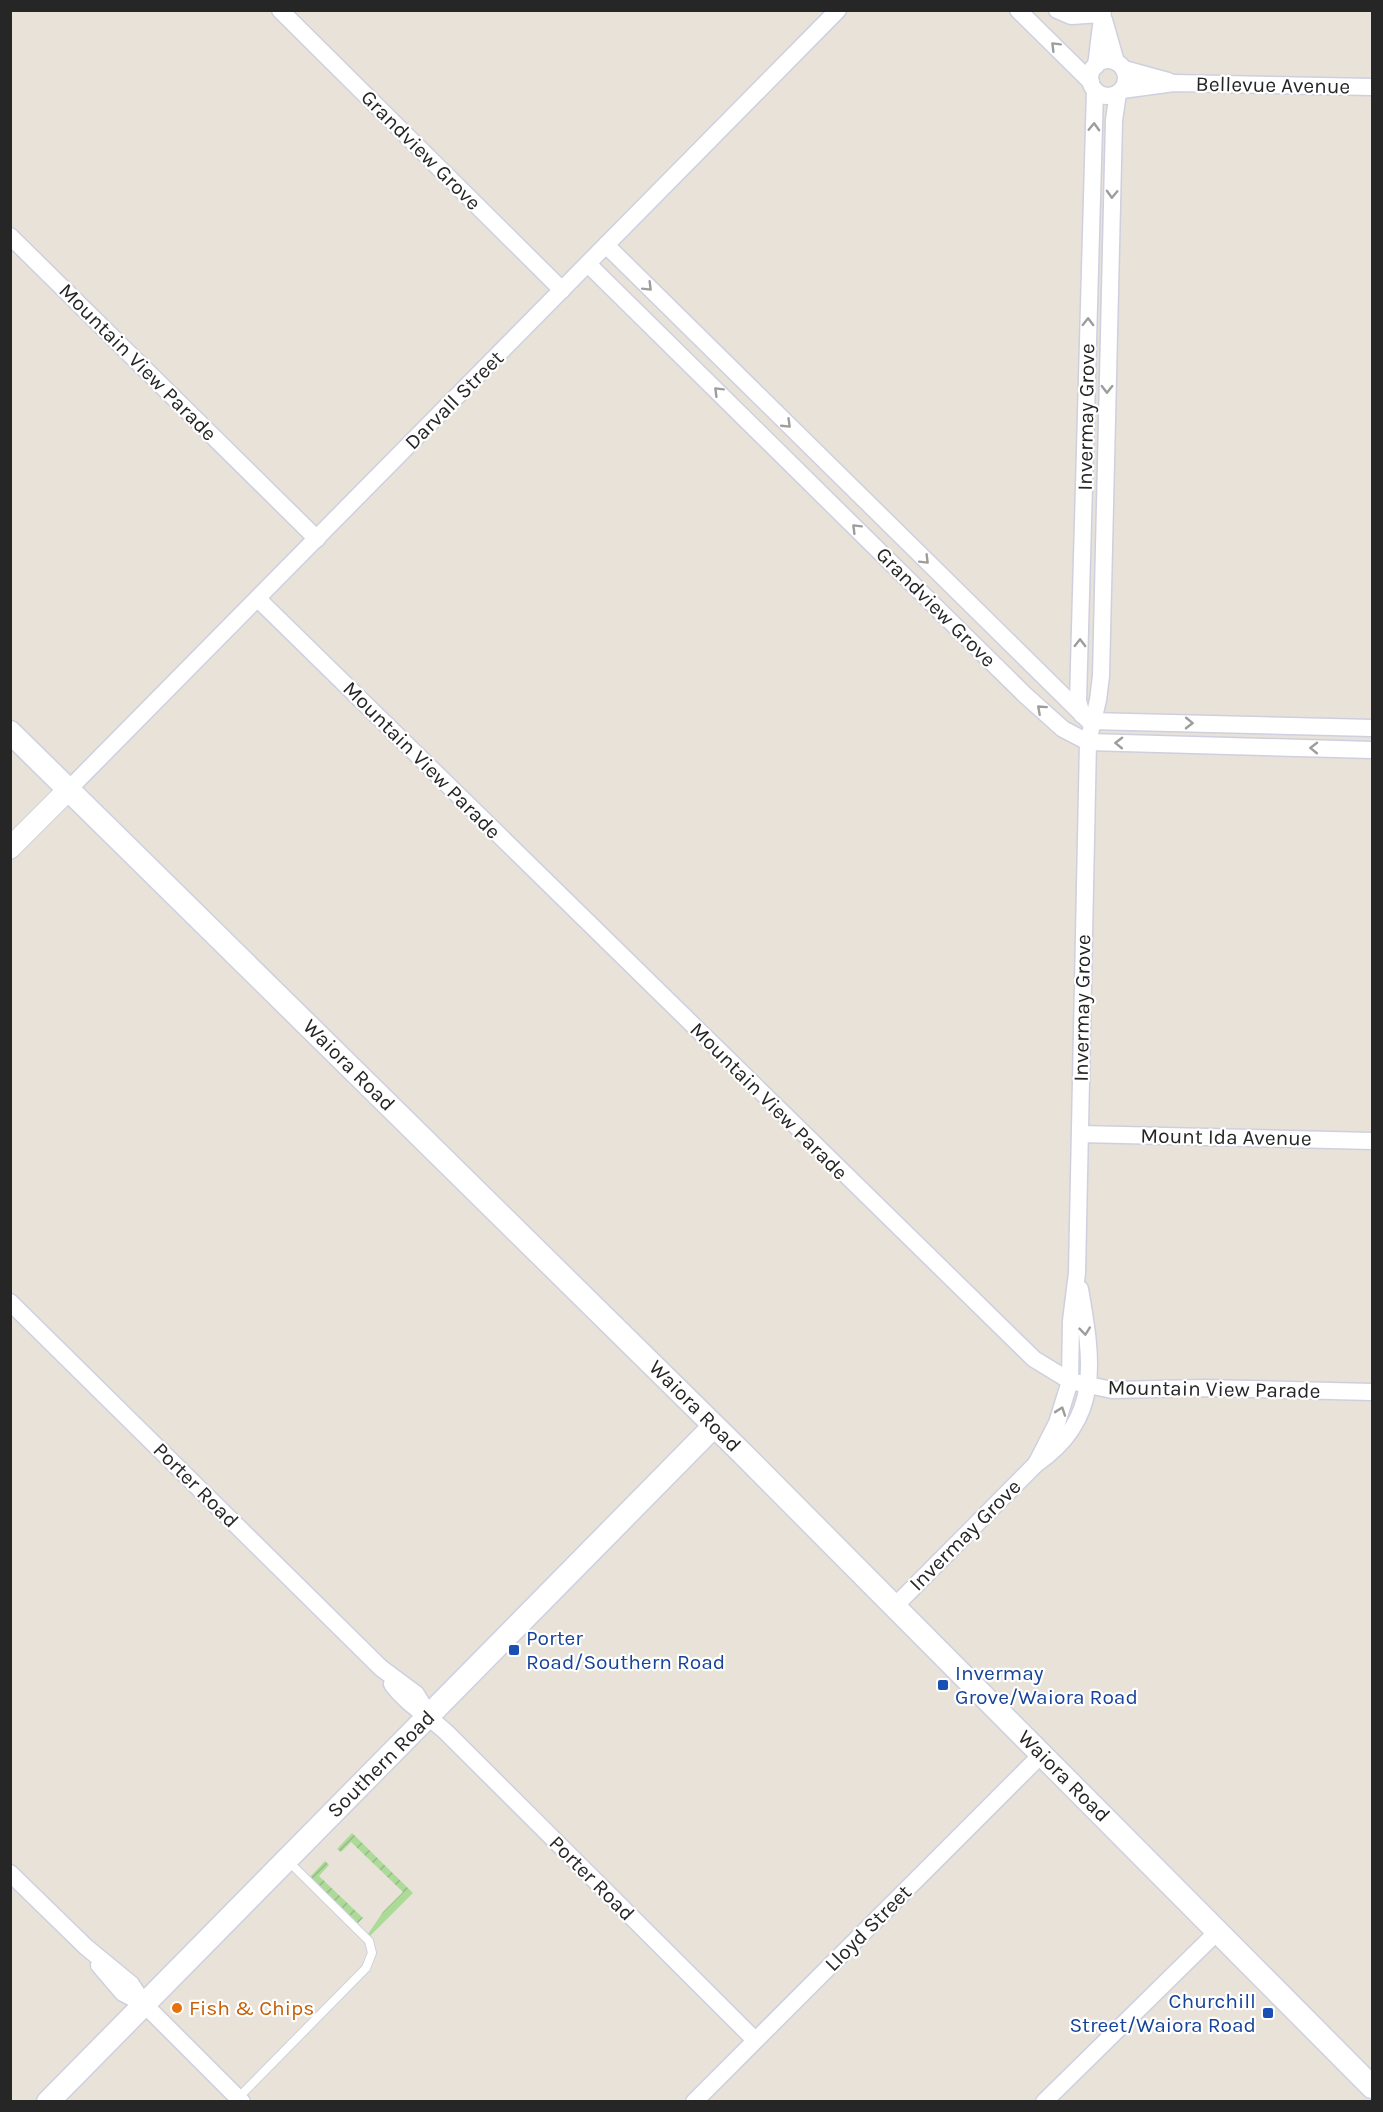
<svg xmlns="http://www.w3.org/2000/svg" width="1383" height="2112" viewBox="0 0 1383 2112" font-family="Karla,sans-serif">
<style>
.garden{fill:url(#garden-furrows)}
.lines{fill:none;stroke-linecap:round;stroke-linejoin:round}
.service-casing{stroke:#ced0df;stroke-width:10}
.minor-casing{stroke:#ced0df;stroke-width:19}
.tertiary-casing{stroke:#ced0df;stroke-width:23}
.secondary-casing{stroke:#ced0df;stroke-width:25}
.service{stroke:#fff;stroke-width:8}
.minor{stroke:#fff;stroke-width:16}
.tertiary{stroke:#fff;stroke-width:21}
.secondary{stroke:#fff;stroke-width:22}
.oneway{stroke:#9d9d9d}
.transit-dot{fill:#1a4fb4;stroke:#fff;stroke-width:2}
.food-dot{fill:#e8710a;stroke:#fff;stroke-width:2}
.labels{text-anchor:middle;stroke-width:4.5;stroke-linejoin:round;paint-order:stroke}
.street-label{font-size:21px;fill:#262626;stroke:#fff}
.transit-label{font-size:21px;fill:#164399;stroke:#fff;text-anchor:start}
.food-label{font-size:21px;fill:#c56008;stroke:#fff;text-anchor:start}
</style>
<defs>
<pattern id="garden-furrows" width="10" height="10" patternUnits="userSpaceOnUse" patternTransform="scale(1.5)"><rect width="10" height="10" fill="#acdb98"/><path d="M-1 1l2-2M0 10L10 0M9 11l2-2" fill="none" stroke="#94bc83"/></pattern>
</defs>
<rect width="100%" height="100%" fill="#e8e2d9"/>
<g class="garden">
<path d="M352 1833 413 1893 370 1936 368 1934 383 1912 403 1892 351 1842 341 1852 337 1849Z"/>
<path d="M325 1861 329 1865 319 1876 363 1918 358 1923 310 1877Z"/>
</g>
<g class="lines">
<g class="service-casing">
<path id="service" d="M238 2098 366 1968 372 1953 369 1941 287 1860"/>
</g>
<g class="minor-casing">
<g id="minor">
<path d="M280 10 562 290"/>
<path d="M1018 10 1091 82"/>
<path d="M1057 10 1071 16 1102 14"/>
<path d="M1104 20 1116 62"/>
<circle cx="1108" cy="78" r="18"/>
<path d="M1096 66 1103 10"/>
<path d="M1124 69 1168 81"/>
<path d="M1122 90 1174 83 1372 87"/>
<path d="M10 236 317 539"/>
<path d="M606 245 1089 721 1372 728"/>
<path d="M588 264 1025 695 1063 729 1088 742 1372 750"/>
<path d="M258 599 1034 1359 1070 1381 1112 1390 1204 1388 1372 1392"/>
<path d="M1082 715 1078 701 1095 90"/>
<path d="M69 789 838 10"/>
<path d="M1080 1134 1372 1141"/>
<path d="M10 1302 381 1668 416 1694 429 1715"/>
<path d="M1036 1464 1057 1423 1070 1381 1071 1321 1077 1273 1088 742 1098 700 1101 676 1114 120 1118 93"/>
<path d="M895 1606 1036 1464C1103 1419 1092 1359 1080 1289"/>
<path d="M392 1684C407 1705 429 1716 447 1733L755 2040"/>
<path d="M10 1873 86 1947 131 1984 144 2004 242 2102"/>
<path d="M99 1965 123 1993 144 2004"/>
<path d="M694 2102 1042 1754"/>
<path d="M1044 2102 1218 1931"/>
</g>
</g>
<g class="tertiary-casing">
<path id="tertiary" d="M10 848 69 789"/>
</g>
<g class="secondary-casing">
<g id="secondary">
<path d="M10 732 740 1451 1372 2087"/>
<path d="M48 2102 714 1426"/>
</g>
</g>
<use href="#service" class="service"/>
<use href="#minor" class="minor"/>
<use href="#tertiary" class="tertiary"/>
<use href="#secondary" class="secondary"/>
</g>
<defs><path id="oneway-chevron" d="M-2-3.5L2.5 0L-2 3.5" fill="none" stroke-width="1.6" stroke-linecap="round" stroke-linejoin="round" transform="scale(1.5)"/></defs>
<g class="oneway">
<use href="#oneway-chevron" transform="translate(1055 46) rotate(-135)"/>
<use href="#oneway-chevron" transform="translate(1094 127) rotate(-88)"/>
<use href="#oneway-chevron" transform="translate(1112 194) rotate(92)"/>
<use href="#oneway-chevron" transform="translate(648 287) rotate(45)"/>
<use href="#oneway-chevron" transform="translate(1088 322) rotate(-89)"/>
<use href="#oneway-chevron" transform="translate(1107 389) rotate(91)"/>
<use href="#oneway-chevron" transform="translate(718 391) rotate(-135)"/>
<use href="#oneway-chevron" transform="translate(787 424) rotate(44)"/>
<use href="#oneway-chevron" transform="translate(856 528) rotate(-135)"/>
<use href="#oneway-chevron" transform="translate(925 560) rotate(45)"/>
<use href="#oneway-chevron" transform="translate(1080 643) rotate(-89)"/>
<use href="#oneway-chevron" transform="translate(1041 709) rotate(-138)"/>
<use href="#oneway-chevron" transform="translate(1189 723) rotate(1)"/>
<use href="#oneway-chevron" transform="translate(1119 743) rotate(-179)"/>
<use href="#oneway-chevron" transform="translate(1314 748) rotate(-179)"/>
<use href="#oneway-chevron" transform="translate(1085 1331) rotate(84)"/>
<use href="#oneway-chevron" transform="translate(1061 1411) rotate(-71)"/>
</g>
<g class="transit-dot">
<rect x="508" y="1644" width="12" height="12" rx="3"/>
<rect x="937" y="1679" width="12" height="12" rx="3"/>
<rect x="1262" y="2007" width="12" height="12" rx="3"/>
</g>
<circle class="food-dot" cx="177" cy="2008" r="6"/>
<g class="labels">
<g class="street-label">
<text transform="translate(1273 85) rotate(1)" y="7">Bellevue Avenue</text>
<text transform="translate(421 150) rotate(45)" y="7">Grandview Grove</text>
<text transform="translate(138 362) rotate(45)" y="7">Mountain View Parade</text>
<text transform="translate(454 400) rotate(-45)" y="7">Darvall Street</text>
<text transform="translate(1086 417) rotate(-89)" y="7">Invermay Grove</text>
<text transform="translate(936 607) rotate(45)" y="7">Grandview Grove</text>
<text transform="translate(422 760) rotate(45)" y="7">Mountain View Parade</text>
<text transform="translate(1082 1008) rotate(-89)" y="7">Invermay Grove</text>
<text transform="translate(349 1065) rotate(45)" y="7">Waiora Road</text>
<text transform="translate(769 1101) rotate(45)" y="7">Mountain View Parade</text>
<text transform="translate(1226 1137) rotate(1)" y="7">Mount Ida Avenue</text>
<text transform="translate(1214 1389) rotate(1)" y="7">Mountain View Parade</text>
<text transform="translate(695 1406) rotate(45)" y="7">Waiora Road</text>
<text transform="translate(196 1485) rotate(45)" y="7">Porter Road</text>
<text transform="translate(965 1535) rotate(-45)" y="7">Invermay Grove</text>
<text transform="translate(381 1764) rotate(-45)" y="7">Southern Road</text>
<text transform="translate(1064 1776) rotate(45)" y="7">Waiora Road</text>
<text transform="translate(592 1878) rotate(45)" y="7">Porter Road</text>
<text transform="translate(868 1928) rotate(-45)" y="7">Lloyd Street</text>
</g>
<g class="transit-label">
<text x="526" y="1645">Porter<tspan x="526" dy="24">Road/Southern Road</tspan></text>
<text x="955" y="1680">Invermay<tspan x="955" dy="24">Grove/Waiora Road</tspan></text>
<text x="1256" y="2008" text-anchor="end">Churchill<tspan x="1256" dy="24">Street/Waiora Road</tspan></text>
</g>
<g class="food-label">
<text x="189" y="2015">Fish &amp; Chips</text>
</g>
</g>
<rect width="1383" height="2112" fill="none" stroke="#262626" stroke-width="24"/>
</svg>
